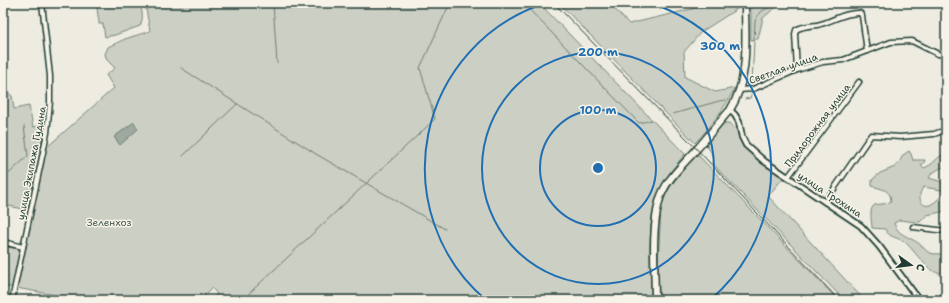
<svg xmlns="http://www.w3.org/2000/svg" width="949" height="303" viewBox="0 0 949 303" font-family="'Shantell Sans',sans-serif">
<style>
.green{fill:#cccfc4;stroke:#76867c}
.water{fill:#9fa99f;stroke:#6c7e74}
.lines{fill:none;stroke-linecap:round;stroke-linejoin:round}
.stream{stroke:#6c7e74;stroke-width:1}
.minor-casing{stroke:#1f3d34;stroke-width:7}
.tertiary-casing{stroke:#1f3d34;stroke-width:8}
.primary-casing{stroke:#1f3d34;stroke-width:9}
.minor{stroke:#f7f3e8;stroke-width:4}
.tertiary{stroke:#f7f3e8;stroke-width:4.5}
.primary{stroke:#f7f3e8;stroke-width:6}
.rail{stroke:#1f3d34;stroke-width:1}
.ring{fill:none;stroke:#1f6fb2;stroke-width:2}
.labels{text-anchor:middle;stroke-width:3;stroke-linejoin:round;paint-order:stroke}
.street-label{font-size:10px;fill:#1f3d34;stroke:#f7f3e8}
.park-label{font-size:10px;fill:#425a51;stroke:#f7f3e8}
.centre{fill:#1f6fb2;stroke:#f7f3e8;stroke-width:2}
.ring-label{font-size:12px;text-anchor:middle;font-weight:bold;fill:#1f6fb2;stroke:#f7f3e8;stroke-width:3;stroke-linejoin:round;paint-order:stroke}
</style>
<rect width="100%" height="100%" fill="#eeece1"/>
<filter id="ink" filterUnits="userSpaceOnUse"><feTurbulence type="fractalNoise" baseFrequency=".025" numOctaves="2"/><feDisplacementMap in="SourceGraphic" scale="8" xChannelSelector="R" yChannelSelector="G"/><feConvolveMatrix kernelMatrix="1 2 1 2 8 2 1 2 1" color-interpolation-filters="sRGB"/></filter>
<g filter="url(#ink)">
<g class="green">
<path d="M97 3H140C142 12 144 18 140 26L115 35 105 37 103 24H99C99 19 96 7 97 3Z"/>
<path d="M145 3H161L164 7 169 3H539L685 154C676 165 665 177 659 191 646 217 651 270 651 300H609L608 298 591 295 588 300H211L217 294 212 288 200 300H67V297L16 288 46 148 114 88 106 75 115 68 107 60 105 54 108 47 125 39 150 31Z"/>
<path d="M559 3H609L629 24 717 3H740V7L701 32 684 52 685 77 715 92 735 88C724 109 711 126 695 143Z"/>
<path d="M751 3H787L777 6 763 18 758 39 751 40Z"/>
<path d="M3 74 5 90 12 96 14 109 29 106 33 127 44 125 39 159 28 210 9 206 3 211Z"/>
<path d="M724 123H729L736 129 743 145 761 162 784 177 768 196 864 300H844L714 165 711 152 705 143Z"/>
<path d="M909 151 911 154 913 160H925L924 163 921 165 923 168C933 166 937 156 946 153V167C940 167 937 171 932 173L929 178 939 181 944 184V188L941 190 924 187C917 193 919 208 930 205 937 202 941 195 946 192V211L927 215 920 222H916L900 220 894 223C897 235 910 237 918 243 923 246 925 251 930 253 936 255 940 253 946 254V269L941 273C930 275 914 250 906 243 900 237 889 239 885 229L872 228C872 222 868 208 875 205 879 204 885 204 889 203L891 200C890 189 881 189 872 186V180L880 173 895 167 900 161 903 155Z"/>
<path d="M696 153 838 300H659L658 265 661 208 664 197 670 187Z"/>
<path d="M6 247 21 249 13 287H3V255Z"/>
</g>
<path class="water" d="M134 122 138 129 120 145 114 137Z"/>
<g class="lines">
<g class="stream">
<path d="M273 3 277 63"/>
<path d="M523 3 639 123 652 120"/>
<path d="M181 68 316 154 445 229"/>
<path d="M752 83 755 21C761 7 770 8 783 3"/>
<path d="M745 99 750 98 751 95"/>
<path d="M673 114 719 101 726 100"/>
<path d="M183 156 237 104"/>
<path d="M3 179 28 156 24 126"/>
<path d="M242 300 435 119 420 68 450 3"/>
</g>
<g class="minor-casing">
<g id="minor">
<path d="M797 70 795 34 796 30C802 26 810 26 817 25 831 22 845 12 860 13L862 16 867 51"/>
<path d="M739 90 753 89 797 70 823 62 843 60 891 42 912 41 938 54 946 55"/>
<path d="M788 177 859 82"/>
<path d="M825 202 871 135 900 137 934 134 946 130"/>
<path d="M913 227 946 231"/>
<path d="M3 242 23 247"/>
<path d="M12 300 41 162 47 133 50 102V76L42 3"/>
</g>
</g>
<g class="tertiary-casing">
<path id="tertiary" d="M730 110 735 115 739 122 742 137 746 145 764 161 861 226 879 246 919 300"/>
</g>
<g class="primary-casing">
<path id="primary" d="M655 300C655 268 651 233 659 202 664 181 683 165 696 150 708 137 718 123 730 110 750 78 745 39 745 3"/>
</g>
<use href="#minor" class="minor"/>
<use href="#tertiary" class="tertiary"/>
<use href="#primary" class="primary"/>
<path class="rail" d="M554 3 692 144 839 300"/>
</g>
</g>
<g class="ring">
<circle cx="598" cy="168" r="58"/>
<circle cx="598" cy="168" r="116"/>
<path d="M486 300A173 173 0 0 1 546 3M650 3A173 173 0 0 1 710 300"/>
</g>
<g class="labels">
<g class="street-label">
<text transform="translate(783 68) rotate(-20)" y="4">Светлая улица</text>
<text transform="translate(817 125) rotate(-53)" y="4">Придорожная улица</text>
<text transform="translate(31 163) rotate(-79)" y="4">улица Экипажа Гудина</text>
<text transform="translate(830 194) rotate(33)" y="4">улица Трохина</text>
</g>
<g class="park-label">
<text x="109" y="226">Зеленхоз</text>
</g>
</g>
<circle cx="598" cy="168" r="6" class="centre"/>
<g class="ring-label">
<text x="720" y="50">300 m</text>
<text x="598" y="56">200 m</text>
<text x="598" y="114">100 m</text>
</g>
<rect width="949" height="303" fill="none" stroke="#f7f3e8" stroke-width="16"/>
<rect x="8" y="8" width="933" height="287" fill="none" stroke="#1f3d34" stroke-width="1.5" filter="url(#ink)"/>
<g transform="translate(911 265) rotate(104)" stroke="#f7f3e8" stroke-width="3" paint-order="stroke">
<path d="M0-3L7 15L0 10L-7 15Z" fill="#1f3d34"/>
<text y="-6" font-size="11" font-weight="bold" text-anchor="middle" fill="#1f3d34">С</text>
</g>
</svg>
